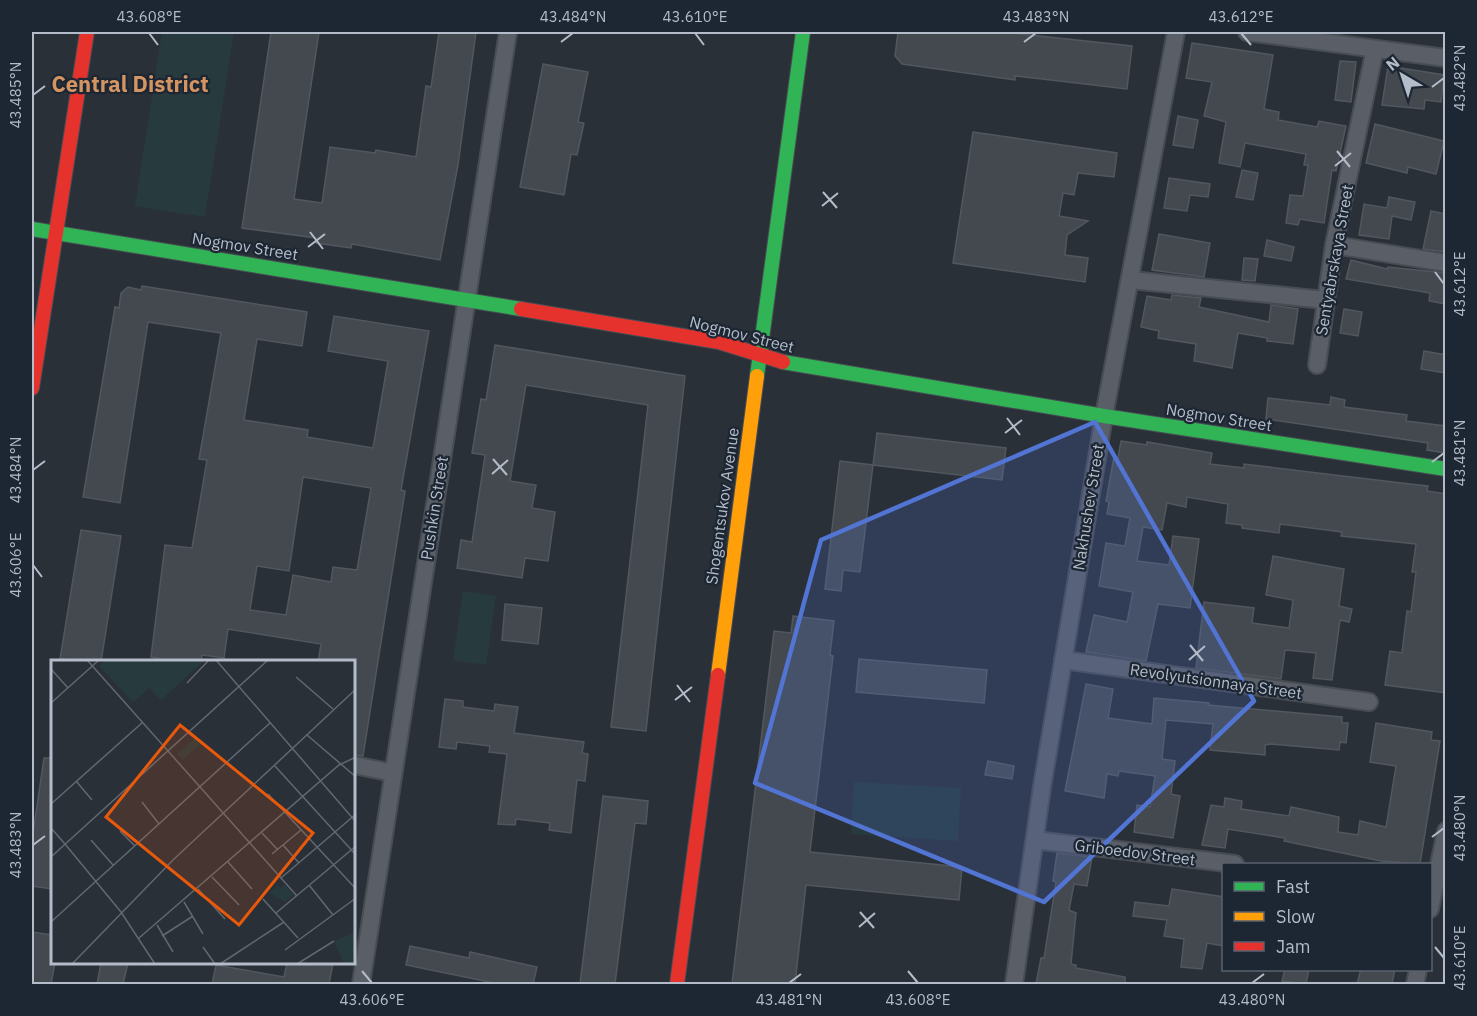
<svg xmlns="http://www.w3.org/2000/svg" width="1477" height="1016" viewBox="0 0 1477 1016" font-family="'IBM Plex Sans',sans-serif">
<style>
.green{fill:#273a3e}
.building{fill:#444950;stroke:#52575f;stroke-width:1.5;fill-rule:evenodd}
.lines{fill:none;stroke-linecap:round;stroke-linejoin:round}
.street-casing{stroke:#484c53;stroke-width:20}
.fast-casing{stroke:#484c53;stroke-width:16}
.slow-casing{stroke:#484c53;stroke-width:16}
.jam-casing{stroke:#484c53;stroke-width:16}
.street{stroke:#5a5e66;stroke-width:16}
.fast{stroke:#30b455;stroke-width:14}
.slow{stroke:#ff9f0a;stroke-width:14}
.jam{stroke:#e5322d;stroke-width:14}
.marked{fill:#5274d3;fill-opacity:0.2;stroke:#5274d3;stroke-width:4.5;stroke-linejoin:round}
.ticks{fill:none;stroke:#b4bcc9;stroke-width:2}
.labels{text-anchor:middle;stroke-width:4.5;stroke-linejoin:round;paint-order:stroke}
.street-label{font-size:16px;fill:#b4bcc9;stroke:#1d2633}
.district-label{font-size:22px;font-weight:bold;fill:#d59563;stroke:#1d2633}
.inset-road{fill:none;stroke:#616872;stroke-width:1.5}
.view{fill:#e8590c;fill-opacity:0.15;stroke:#e8590c;stroke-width:3}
.inset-edge{fill:none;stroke:#b4bcc9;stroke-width:3}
.neatline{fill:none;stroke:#b4bcc9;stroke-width:2}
.ticks-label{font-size:15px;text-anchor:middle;fill:#b4bcc9}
</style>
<rect width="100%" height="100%" fill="#2a3038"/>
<g class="green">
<path d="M162 32H234L205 217 135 206Z"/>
<path d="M463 591 496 596 486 665 453 660Z"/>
<path d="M854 782 961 788 958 841 851 834Z"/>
</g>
<g class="building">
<path d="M271 32H319L294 199 322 203 330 147 375 153 376 150 416 157 426 86 431 87 439 32H476L458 165 440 260 352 244 351 248 316 243V238L242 228Z"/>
<path d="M898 32H1003L1132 46 1127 89 1015 76V80L902 64 895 56Z"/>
<path d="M1192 43 1273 55 1264 109 1279 112 1278 120 1317 127 1319 121 1346 126 1336 171 1332 170 1324 223 1300 219 1298 225 1286 223 1290 195 1303 196 1308 165H1304L1306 154 1245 143 1240 167 1219 163 1226 122 1204 116 1212 82 1186 78Z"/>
<path d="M1340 61 1356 62 1351 102 1335 100Z"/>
<path d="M543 64 588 72 578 122 584 123 577 155 571 154 564 195 520 187Z"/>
<path d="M1388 66 1444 75 1441 102 1425 100 1424 109 1382 105Z"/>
<path d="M1178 116 1198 120 1193 148 1173 145Z"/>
<path d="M1375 124 1444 141 1436 174 1408 167 1407 173 1366 163Z"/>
<path d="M973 132 1117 153 1114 177 1078 173 1074 195 1063 193 1059 216 1088 221 1067 235 1065 255 1088 258 1085 282 953 263Z"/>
<path d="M1242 170 1258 173 1253 200 1236 197Z"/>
<path d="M1169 178 1210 184 1208 197 1190 195 1187 211 1164 208Z"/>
<path d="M1389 197 1415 202 1411 220 1392 216 1389 239 1359 235 1364 204 1387 208Z"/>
<path d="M1431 211 1446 214V252L1423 249Z"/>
<path d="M1159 234 1210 243 1204 277 1152 270Z"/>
<path d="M1267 240 1294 247 1291 261 1264 256Z"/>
<path d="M1244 258 1258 259 1255 281 1242 280Z"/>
<path d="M1351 260 1387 269 1388 267 1446 273V304L1429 301 1430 293 1346 279Z"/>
<path d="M142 286 307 312 302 346 257 339 244 420 308 430 307 437 373 448 388 361 328 351 334 316 429 331 401 490 405 491 363 756 354 755V662H318L321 644 228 629 224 658 202 655 201 662H158V658L151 657 165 545 192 548 207 460 199 459 221 333 148 322 120 503 83 497 115 307 119 308 121 293 128 287 141 290ZM303 477 371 488 357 570 333 567 331 582 293 575 286 615 250 610 257 566 289 571Z"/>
<path d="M1172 295 1201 298 1199 307 1269 322 1271 305 1298 309 1293 344 1267 341V338L1238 333 1232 368 1194 361 1196 344 1158 338 1159 331 1141 327 1147 296 1171 300Z"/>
<path d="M1344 309 1362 312 1358 336 1340 333Z"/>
<path d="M495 345 685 376 646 731 611 727 648 405 526 385 510 481 536 485 532 508 555 512 548 561 525 558 522 578 457 568 461 540 472 542 485 455 472 453 481 399 486 400Z"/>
<path d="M1424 351 1446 355V373L1421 369Z"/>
<path d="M1331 397 1345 400 1344 407 1407 415 1406 421 1446 426V453L1427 450 1428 443 1266 419 1268 398 1330 405Z"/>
<path d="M877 433 1006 448 1002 480 873 465Z"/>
<path d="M1121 441 1147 445V442L1212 453 1210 464 1244 468V464L1410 484 1428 486 1427 491 1446 494V693L1385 685 1390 651 1402 653 1407 611 1411 612 1416 572H1412L1416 544 1341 536 1342 532 1280 524 1279 533 1242 528V525L1226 523 1228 504 1187 497 1186 507 1167 503 1162 530 1143 527 1137 561 1169 565 1173 536 1199 539 1190 608 1158 604 1146 661 1086 652 1094 615 1127 622 1133 592 1099 586 1106 543 1125 546 1130 518 1107 514 1109 502 1106 501 1114 457 1118 458Z"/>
<path d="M840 461 873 465 860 572 843 570 841 591 825 589Z"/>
<path d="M81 530 121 536 101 662 60 659Z"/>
<path d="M1273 556 1344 569 1339 606 1352 609 1349 622 1340 620 1332 680 1313 678 1316 653 1285 650 1281 679 1196 668 1204 602 1254 608 1252 623 1289 628 1293 600 1266 595Z"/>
<path d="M505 604 542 608 538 644 502 640Z"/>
<path d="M793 616 834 621 830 655 833 656 810 852 962 867 959 900 806 885 795 984H732L774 631 791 633Z"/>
<path d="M859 659 987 670 984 703 856 692Z"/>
<path d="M1086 684 1113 689 1108 718 1152 724 1154 698 1209 703 1208 705 1342 717V723H1348L1346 743 1340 742 1339 750 1271 744 1265 745V755L1210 750 1213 724 1166 720 1162 759 1175 761 1171 794 1180 796 1173 838 1134 832 1137 805 1150 807 1155 776 1119 771 1118 776 1107 774 1104 798 1065 791Z"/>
<path d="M445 699 463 701V707L494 711 495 704 518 707 514 733 584 742 582 753 588 754 585 781 577 780 571 833 549 830 550 823 516 819 515 825 498 824 507 754 489 752 490 746 457 742 456 749 439 747Z"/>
<path d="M1376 723 1432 732 1431 740 1440 741 1420 864 1381 861 1284 841 1285 838 1228 829 1225 848 1202 845 1211 805 1224 807 1225 798 1242 801 1241 809 1289 816 1291 807 1339 817 1338 832 1358 835 1360 821 1386 827 1396 766 1370 762Z"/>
<path d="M44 758H52V889L32 886V840Z"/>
<path d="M988 761 1014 766 1012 779 985 775Z"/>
<path d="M603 796 648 801 646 824 635 823 615 984H580Z"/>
<path d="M1057 853 1092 857 1087 886 1074 884 1069 910 1076 913 1071 964 1076 965V968L1125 977V984H1036L1041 958H1044L1056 882 1053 881Z"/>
<path d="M1172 889 1224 897V946L1207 943 1202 969 1181 967 1184 939 1164 936 1167 920 1133 916 1135 902 1169 906Z"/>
<path d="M32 932 52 935V963H55L51 984H32Z"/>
<path d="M410 946 469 958 470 952 537 967 533 984H499L406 965Z"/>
<path d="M101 963H128L123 984H97Z"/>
<path d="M287 963H333L329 984H212L216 965 284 977Z"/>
<path d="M1285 969H1309L1306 984 1282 981Z"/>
<path d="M1361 969H1395L1392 984H1357Z"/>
</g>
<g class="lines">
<g class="street-casing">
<g id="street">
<path d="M1247 32 1446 58"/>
<path d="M1334 245 1446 263"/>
<path d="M1131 280 1325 300"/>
<path d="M1317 365 1334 245 1375 49"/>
<path d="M1063 660 1369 702"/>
<path d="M354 765 393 773"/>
<path d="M1035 840 1235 864"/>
<path d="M1430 909 1446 831"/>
<path d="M361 984 508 32"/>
<path d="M1014 984 1042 787 1104 416 1176 32"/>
<path d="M1415 984 1418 970"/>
</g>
</g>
<g class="fast-casing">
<g id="fast">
<path d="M32 229 521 309"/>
<path d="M783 362 1104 416 1446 469"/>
<path d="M757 376 803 32"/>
</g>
</g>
<g class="slow-casing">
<path id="slow" d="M718 675 757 376"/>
</g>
<g class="jam-casing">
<g id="jam">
<path d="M521 309 719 342 783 362"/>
<path d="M32 388 87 32"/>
<path d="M677 984 718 675"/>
</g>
</g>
<use href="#street" class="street"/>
<use href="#fast" class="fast"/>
<use href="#slow" class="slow"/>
<use href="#jam" class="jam"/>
</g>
<path class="marked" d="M1095 422 1254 701 1044 902 755 783 821 540Z"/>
<path class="ticks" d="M149 33 158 45M695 33 704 45M1241 33 1251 45M561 42 573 33M1024 42 1036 33M1432 87 1444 78M33 95 45 86M1337 151 1350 167M1335 166 1351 153M823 192 837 208M822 206 838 193M310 232 323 249M308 247 325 234M1435 272 1444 284M1007 418 1020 435M1005 433 1022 420M493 459 507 475M1432 462 1444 453M33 470 45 461M492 474 508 460M33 565 42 577M1190 645 1203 661M1189 660 1205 646M677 685 690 702M675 700 692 687M1432 837 1444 828M33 845 45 836M860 912 874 928M859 927 875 913M1435 947 1444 958M362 971 372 983M908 971 918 983M789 983 801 974M1252 983 1264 974"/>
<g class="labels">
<g class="street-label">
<text transform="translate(245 246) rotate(9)" y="6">Nogmov Street</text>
<text transform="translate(1334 260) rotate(-80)" y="6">Sentyabrskaya Street</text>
<text transform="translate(742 334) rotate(14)" y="6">Nogmov Street</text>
<text transform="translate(1219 417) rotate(9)" y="6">Nogmov Street</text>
<text transform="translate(722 506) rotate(-82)" y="6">Shogentsukov Avenue</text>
<text transform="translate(1088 507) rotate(-81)" y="6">Nakhushev Street</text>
<text transform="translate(434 508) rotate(-81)" y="6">Pushkin Street</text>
<text transform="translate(1216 681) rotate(8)" y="6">Revolyutsionnaya Street</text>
<text transform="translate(1135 852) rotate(7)" y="6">Griboedov Street</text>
</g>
<g class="district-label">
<text x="130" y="92">Central District</text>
</g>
</g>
<g transform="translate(51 660)">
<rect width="304" height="304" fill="#2a3038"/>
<path d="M54 0H154L110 40 98 28 82 42 48 6ZM145 77 149 84 132 100 126 94ZM227 225 230 228 234 225 243 235 234 242 218 233ZM304 272V304H293L283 281Z" fill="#273a3e"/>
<path class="inset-road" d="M36 0 246 236M165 0 305 162M0 9 17 28M245 17 282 49M136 23 158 0M0 43 48 0M256 75 305 117M223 105 305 195M25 121 41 140M217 134 305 229M91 142 108 164M0 144 92 62M0 168 14 184M69 171 84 186M211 173 226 189M40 180 62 205M14 184 70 252 104 304M232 185 248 203M221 194 250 170M0 197 217 0M177 202 201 229M161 217 188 245M230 218 305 154M258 225 282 255M147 229 174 259M212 239 247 278M133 242 152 274M225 253 305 186M0 262 219 63M106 265 122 292M111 276 142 256M88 278 288 105 305 97M152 287 164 304M234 290 305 238M21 304 122 200 305 29M169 304 233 262M246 304 283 281"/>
<path class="view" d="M129 65 262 173 188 265 55 157Z"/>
<rect width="304" height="304" class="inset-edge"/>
</g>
<rect width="1477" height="1016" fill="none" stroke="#1d2633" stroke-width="66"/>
<rect x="1222" y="863" width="210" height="108" fill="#1d2633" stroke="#59626f" stroke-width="1.5"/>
<rect x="1234" y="882" width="30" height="9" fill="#30b455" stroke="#59626f" stroke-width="1.5"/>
<text x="1276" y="893" font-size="18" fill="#b4bcc9">Fast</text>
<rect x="1234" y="912" width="30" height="9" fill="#ff9f0a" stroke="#59626f" stroke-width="1.5"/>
<text x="1276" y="923" font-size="18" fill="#b4bcc9">Slow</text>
<rect x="1234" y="942" width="30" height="9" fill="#e5322d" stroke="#59626f" stroke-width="1.5"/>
<text x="1276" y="953" font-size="18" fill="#b4bcc9">Jam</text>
<g transform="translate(1402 75) rotate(321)" stroke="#1d2633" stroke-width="4.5" paint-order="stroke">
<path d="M0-4.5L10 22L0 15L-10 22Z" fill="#b4bcc9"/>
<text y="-9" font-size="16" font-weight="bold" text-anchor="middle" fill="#b4bcc9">N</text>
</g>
<rect x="33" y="33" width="1411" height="950" class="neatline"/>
<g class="ticks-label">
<text x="149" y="22">43.608°E</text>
<text x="573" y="22">43.484°N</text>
<text x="695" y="22">43.610°E</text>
<text x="1036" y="22">43.483°N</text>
<text x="1241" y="22">43.612°E</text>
<text transform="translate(1460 78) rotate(-90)" y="5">43.482°N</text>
<text transform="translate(16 95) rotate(-90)" y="5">43.485°N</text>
<text transform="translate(1460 284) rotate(-90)" y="5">43.612°E</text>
<text transform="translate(1460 453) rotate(-90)" y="5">43.481°N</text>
<text transform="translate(16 470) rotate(-90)" y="5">43.484°N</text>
<text transform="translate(16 565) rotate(-90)" y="5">43.606°E</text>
<text transform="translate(1460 828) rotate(-90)" y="5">43.480°N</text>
<text transform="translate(16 845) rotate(-90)" y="5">43.483°N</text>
<text transform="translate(1460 958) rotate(-90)" y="5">43.610°E</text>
<text x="372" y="1005">43.606°E</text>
<text x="789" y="1005">43.481°N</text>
<text x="918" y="1005">43.608°E</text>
<text x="1252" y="1005">43.480°N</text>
</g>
</svg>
